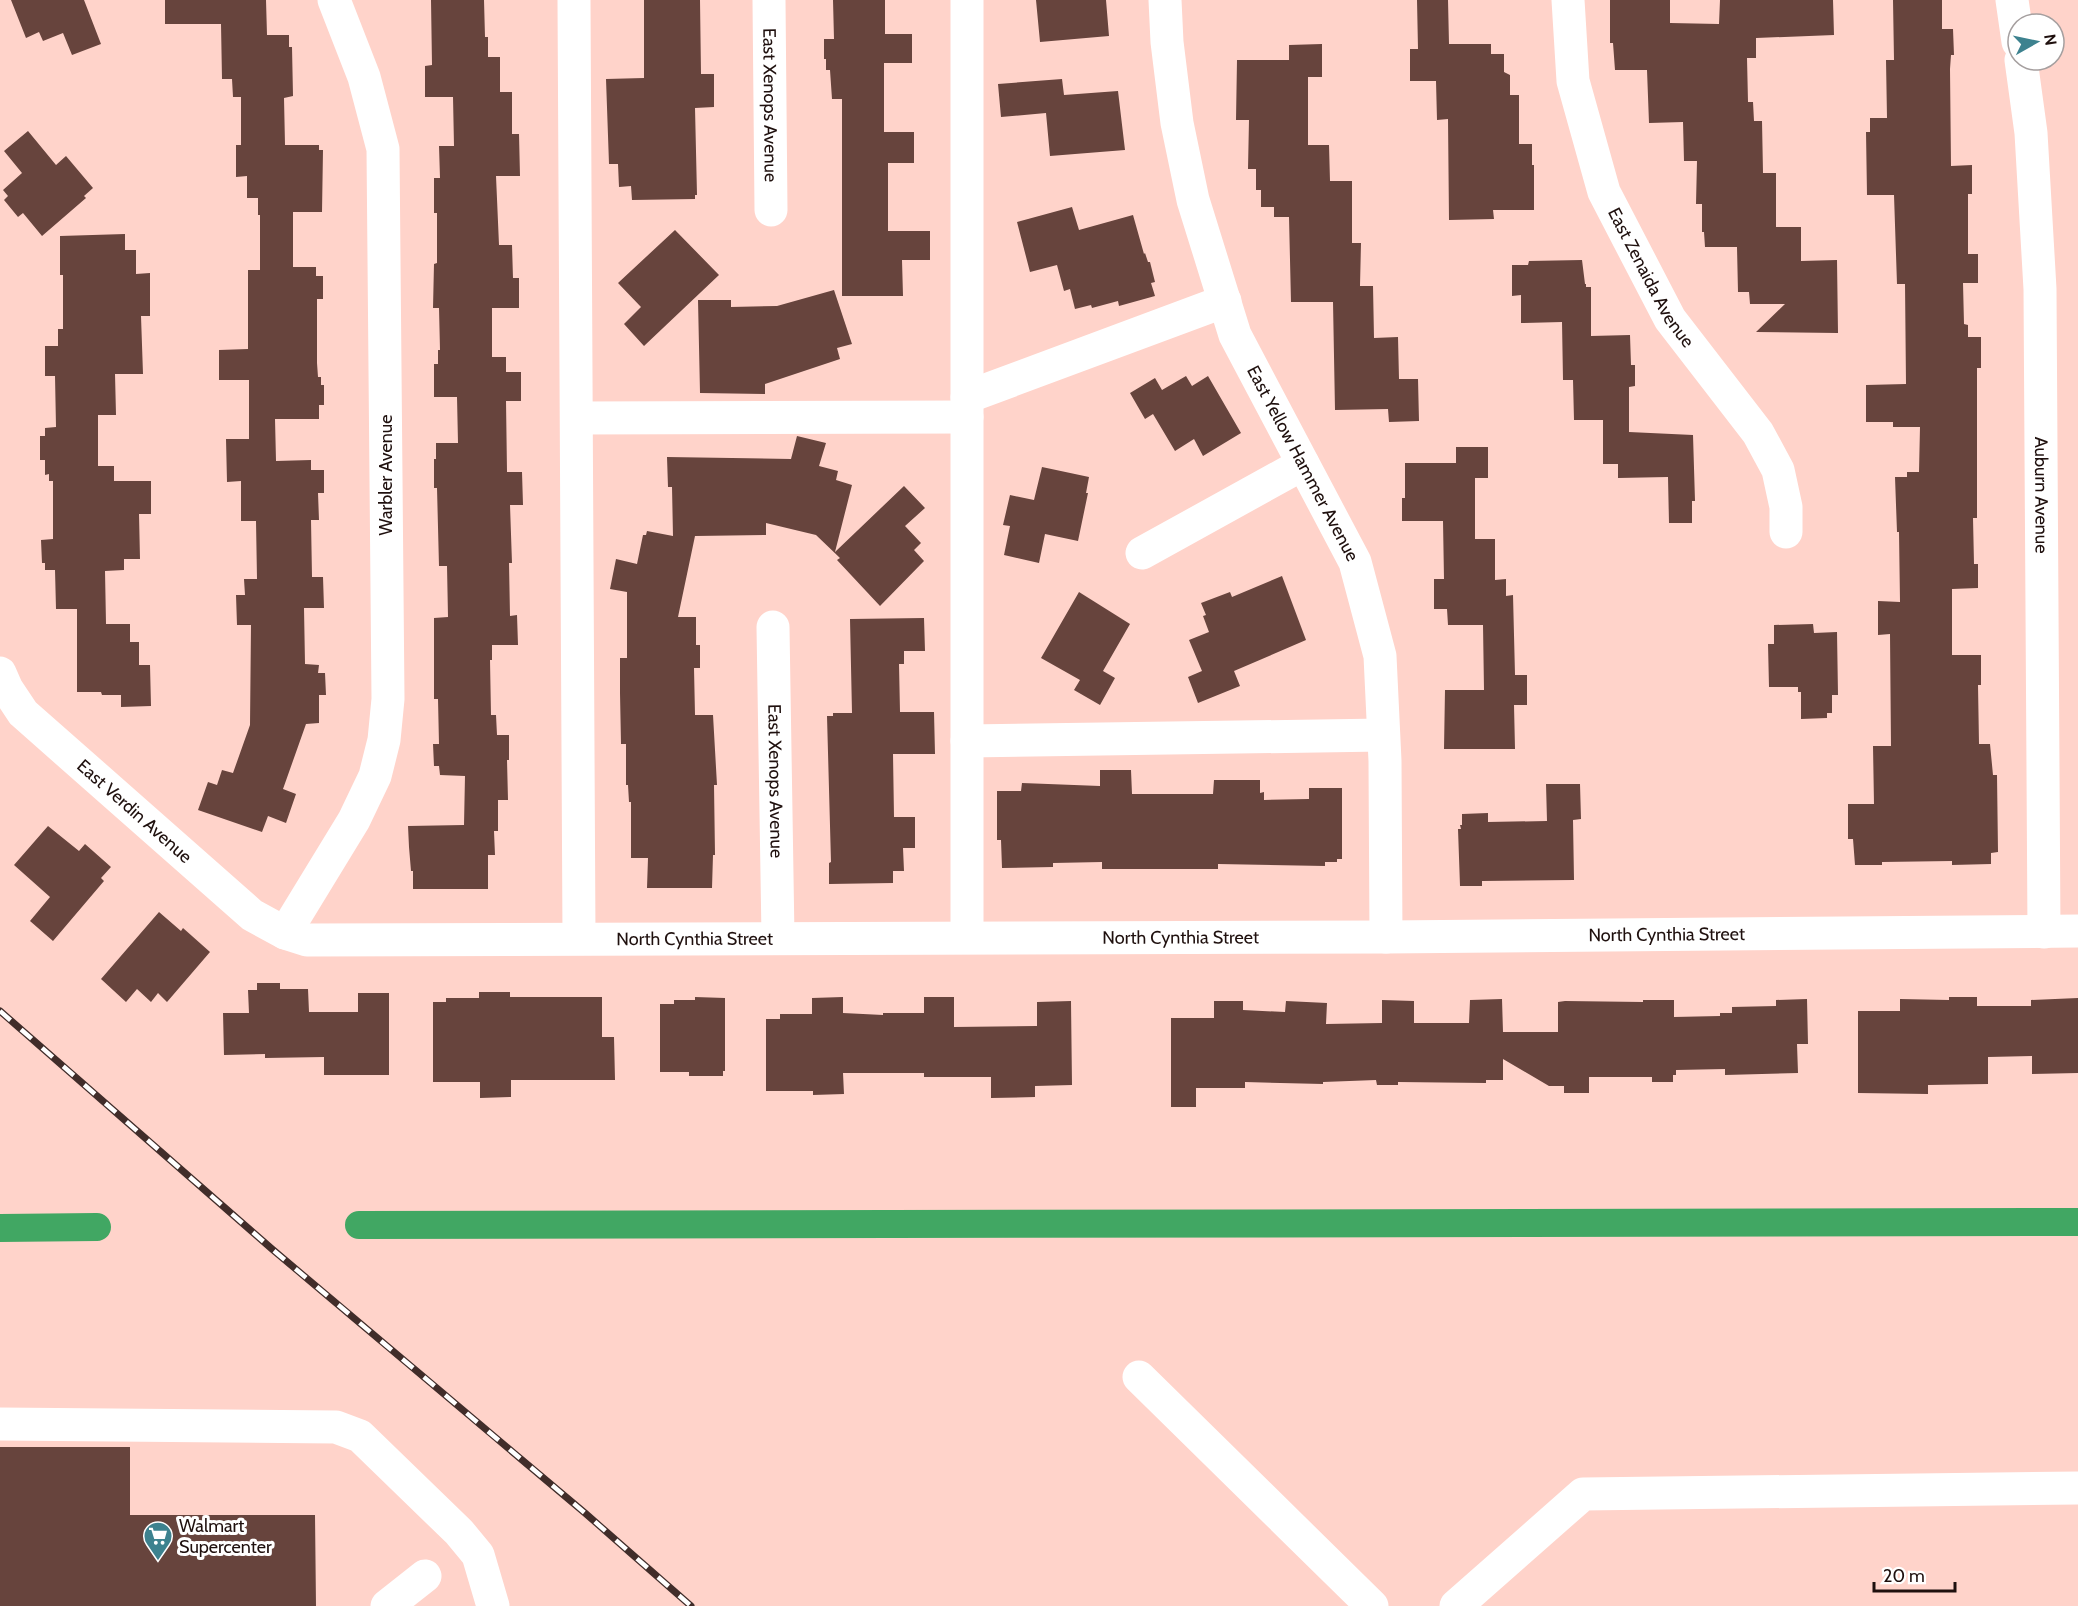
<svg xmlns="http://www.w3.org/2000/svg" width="2078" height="1606" viewBox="0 0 2078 1606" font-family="Cabin,sans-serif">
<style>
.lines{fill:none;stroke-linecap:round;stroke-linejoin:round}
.canal{stroke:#41a763;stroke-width:28}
.building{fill:#67443d}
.minor{stroke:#fff;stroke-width:33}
.rail-casing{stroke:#412d2a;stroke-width:7}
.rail{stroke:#fff;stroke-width:4.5;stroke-dasharray:14;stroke-linecap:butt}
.labels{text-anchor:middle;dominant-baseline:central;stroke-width:6;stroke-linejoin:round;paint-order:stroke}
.street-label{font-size:18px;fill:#1f100e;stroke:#fff}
.poi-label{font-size:18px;fill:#1f100e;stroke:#fff;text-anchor:start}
</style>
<rect width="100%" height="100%" fill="#ffd3ca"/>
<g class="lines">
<path class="canal" d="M 359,1225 L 2078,1222
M 0,1228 L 97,1227"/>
</g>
<path class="building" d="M 11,0 L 84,0 L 101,44 L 72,55 L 63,33 L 43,41 L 39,32 L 26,38 Z
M 165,0 L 266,0 L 267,35 L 289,35 L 289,47 L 292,47 L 293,96 L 284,98 L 285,145 L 319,145 L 319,150 L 323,150 L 322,212 L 293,212 L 293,267 L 316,267 L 316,276 L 323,276 L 323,299 L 317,299 L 317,363 L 318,377 L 321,377 L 321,385 L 324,385 L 324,405 L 319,405 L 319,419 L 275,419 L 276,461 L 311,460 L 311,470 L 324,470 L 324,493 L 318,493 L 319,520 L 311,520 L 312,577 L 323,577 L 324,608 L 304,608 L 305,664 L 319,665 L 318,673 L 325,673 L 326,695 L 319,695 L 319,723 L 306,724 L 283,789 L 296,794 L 286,823 L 268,816 L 262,832 L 198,810 L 208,782 L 217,785 L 222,770 L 233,773 L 250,725 L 251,625 L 237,625 L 236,595 L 245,595 L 244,579 L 257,579 L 256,521 L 241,521 L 241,481 L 227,482 L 226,439 L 249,439 L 249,380 L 219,380 L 219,350 L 248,349 L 248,270 L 260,270 L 260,215 L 258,215 L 258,198 L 247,198 L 247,176 L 236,177 L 236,145 L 241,145 L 241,97 L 233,97 L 232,79 L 222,79 L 221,24 L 165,24 Z
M 431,0 L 484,0 L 485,37 L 488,37 L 488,57 L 500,57 L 500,92 L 512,92 L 512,134 L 519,134 L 520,176 L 496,176 L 499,245 L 512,245 L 513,278 L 519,278 L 519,308 L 492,308 L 492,357 L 506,357 L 506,372 L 521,372 L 521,401 L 506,401 L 507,472 L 522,472 L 523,505 L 510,505 L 512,563 L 509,563 L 510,616 L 517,615 L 518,645 L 492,645 L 492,660 L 490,660 L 491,715 L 496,715 L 497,735 L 509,735 L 509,760 L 507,760 L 508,800 L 498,800 L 498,831 L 494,831 L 495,855 L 488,855 L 488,889 L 413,889 L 413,871 L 411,871 L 409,847 L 408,826 L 464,825 L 465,776 L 440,775 L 439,766 L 434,766 L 433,744 L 439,744 L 438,699 L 434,699 L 434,618 L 448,617 L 447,566 L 439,566 L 437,488 L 434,488 L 434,459 L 436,459 L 436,443 L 458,443 L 457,397 L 434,397 L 434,364 L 438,364 L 438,350 L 440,350 L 439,308 L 433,308 L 434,264 L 437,263 L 437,213 L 434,213 L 434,178 L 440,178 L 439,146 L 454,146 L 453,97 L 425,97 L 425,66 L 432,65 Z
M 644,0 L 700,0 L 701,74 L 714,74 L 714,107 L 695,108 L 697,195 L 695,195 L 695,199 L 632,200 L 631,186 L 619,187 L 618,164 L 609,164 L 606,79 L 644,78 Z
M 833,0 L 885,0 L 885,34 L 912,34 L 912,63 L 884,63 L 884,132 L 914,132 L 914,163 L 888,163 L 888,231 L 930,231 L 930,260 L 902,260 L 903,296 L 842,296 L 842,99 L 832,99 L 830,70 L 826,70 L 826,59 L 824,59 L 824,39 L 834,39 Z
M 1036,0 L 1106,0 L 1109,36 L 1040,42 Z
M 1417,0 L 1448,0 L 1449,44 L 1491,44 L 1491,54 L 1504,54 L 1504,72 L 1510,75 L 1510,95 L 1519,95 L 1519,144 L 1532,144 L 1532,165 L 1534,165 L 1534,210 L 1493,210 L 1494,219 L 1449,220 L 1448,119 L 1437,120 L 1436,81 L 1410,81 L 1410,49 L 1418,49 Z
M 1610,0 L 1670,0 L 1670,23 L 1719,24 L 1720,0 L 1833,0 L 1834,35 L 1756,38 L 1756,58 L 1747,58 L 1748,102 L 1753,102 L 1754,121 L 1762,121 L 1763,173 L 1776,173 L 1776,227 L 1801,227 L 1801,261 L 1837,260 L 1838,333 L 1756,332 L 1785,304 L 1750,304 L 1749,292 L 1738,292 L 1737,247 L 1705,247 L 1704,232 L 1702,232 L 1702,204 L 1696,204 L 1697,161 L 1684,161 L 1683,122 L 1649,123 L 1647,70 L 1615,70 L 1613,43 L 1610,43 Z
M 1893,0 L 1942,0 L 1942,29 L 1953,29 L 1954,55 L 1951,55 L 1950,69 L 1951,166 L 1972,165 L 1972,194 L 1968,194 L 1968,254 L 1978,254 L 1978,283 L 1963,283 L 1964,324 L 1968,325 L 1968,337 L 1981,337 L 1981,368 L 1977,368 L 1977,518 L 1973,518 L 1974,564 L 1978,564 L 1978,588 L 1952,589 L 1952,655 L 1981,655 L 1981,685 L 1978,685 L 1979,744 L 1990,744 L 1993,775 L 1997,775 L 1998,852 L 1991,853 L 1991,864 L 1952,865 L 1952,861 L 1882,862 L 1882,865 L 1855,865 L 1853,839 L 1848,839 L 1848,804 L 1874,804 L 1873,746 L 1891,746 L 1890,634 L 1878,635 L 1878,601 L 1900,602 L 1899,532 L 1897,532 L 1895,477 L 1907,477 L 1907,472 L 1919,472 L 1920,427 L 1893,427 L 1893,422 L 1866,422 L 1866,385 L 1906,384 L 1905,284 L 1897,284 L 1894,195 L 1867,195 L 1866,132 L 1870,132 L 1870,118 L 1887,118 L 1886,60 L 1894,60 Z
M 1322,44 L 1322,77 L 1308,77 L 1308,145 L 1329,145 L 1330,181 L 1352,181 L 1352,243 L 1361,243 L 1360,286 L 1373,286 L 1374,338 L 1398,337 L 1399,379 L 1418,379 L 1419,421 L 1389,422 L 1388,409 L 1335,410 L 1333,302 L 1291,302 L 1289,217 L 1274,217 L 1274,207 L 1261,207 L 1261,190 L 1256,190 L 1256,169 L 1248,169 L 1249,120 L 1236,120 L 1237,60 L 1289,60 L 1289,45 Z
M 1062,79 L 1064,95 L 1118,91 L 1125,150 L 1050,156 L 1046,113 L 1001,117 L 998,84 Z
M 28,131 L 56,165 L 66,156 L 93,188 L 84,196 L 86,198 L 42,236 L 23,213 L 18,217 L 4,200 L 8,196 L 3,190 L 22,173 L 4,151 Z
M 1072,207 L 1079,230 L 1133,215 L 1144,254 L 1145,253 L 1148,262 L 1150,262 L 1155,282 L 1151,283 L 1155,296 L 1119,306 L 1118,301 L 1092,308 L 1091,305 L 1075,309 L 1070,289 L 1064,291 L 1057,265 L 1030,272 L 1017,222 Z
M 675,230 L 719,275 L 644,346 L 624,324 L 641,307 L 618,283 Z
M 125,234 L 125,250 L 136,250 L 136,274 L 150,273 L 150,316 L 141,316 L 143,374 L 115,374 L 116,415 L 98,415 L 98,466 L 114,466 L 114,481 L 151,481 L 151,514 L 139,514 L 140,559 L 124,559 L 124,570 L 105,571 L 106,624 L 130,624 L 130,642 L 139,642 L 139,665 L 150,665 L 151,706 L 121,707 L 121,695 L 102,695 L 101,692 L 77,692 L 77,609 L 56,609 L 55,570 L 45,570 L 45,563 L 42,563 L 41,540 L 53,539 L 53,481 L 49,481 L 49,474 L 45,475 L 45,460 L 40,460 L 40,436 L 45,436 L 45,428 L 56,427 L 55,376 L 45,376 L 45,346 L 58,346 L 58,329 L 63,329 L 63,275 L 60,275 L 60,236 Z
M 1582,260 L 1585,284 L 1586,284 L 1586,287 L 1591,287 L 1591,336 L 1630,335 L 1631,365 L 1635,365 L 1635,386 L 1629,387 L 1629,432 L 1693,435 L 1695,501 L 1692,501 L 1692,523 L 1669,523 L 1668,477 L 1618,478 L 1618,464 L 1603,464 L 1603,420 L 1574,420 L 1573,380 L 1563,380 L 1562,322 L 1521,323 L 1521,295 L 1512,296 L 1512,265 L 1528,265 L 1529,261 Z
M 834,290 L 852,344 L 837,348 L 840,359 L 765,384 L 765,394 L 700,393 L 698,300 L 731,300 L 731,307 L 777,306 Z
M 1186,376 L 1192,386 L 1208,376 L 1241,433 L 1203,456 L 1194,439 L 1175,451 L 1153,414 L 1145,419 L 1130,393 L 1155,378 L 1162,390 Z
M 797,436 L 826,443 L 819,466 L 838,471 L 836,480 L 852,485 L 835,552 L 904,486 L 925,508 L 905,526 L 921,543 L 914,550 L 924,561 L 880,606 L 837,560 L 840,558 L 816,535 L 766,523 L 766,535 L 695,536 L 678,617 L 696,617 L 696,645 L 700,645 L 700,668 L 694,668 L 695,715 L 713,715 L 717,785 L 714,785 L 715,855 L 713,855 L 712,888 L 647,888 L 648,858 L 631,858 L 631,802 L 629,802 L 628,785 L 626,785 L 626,744 L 621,744 L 620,693 L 620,658 L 627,658 L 627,592 L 610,589 L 616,559 L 637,564 L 643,535 L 646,535 L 647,531 L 673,536 L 672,487 L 668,487 L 667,457 L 791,459 Z
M 1456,447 L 1488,447 L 1488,478 L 1475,478 L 1475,539 L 1495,539 L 1495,580 L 1506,579 L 1506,596 L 1513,595 L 1515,675 L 1527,675 L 1527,705 L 1514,705 L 1515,749 L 1444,749 L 1445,690 L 1484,690 L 1483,625 L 1448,625 L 1447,609 L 1434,609 L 1434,579 L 1444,579 L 1443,521 L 1402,521 L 1402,498 L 1405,498 L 1405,463 L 1456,463 Z
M 1042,467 L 1089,477 L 1086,493 L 1088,493 L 1078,541 L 1045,534 L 1039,563 L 1004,555 L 1010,526 L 1003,525 L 1010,495 L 1034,500 Z
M 1282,576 L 1306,640 L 1234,671 L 1240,686 L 1198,703 L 1188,677 L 1202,671 L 1189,640 L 1209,632 L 1203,616 L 1206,615 L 1201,603 L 1230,592 L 1232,597 Z
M 1079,592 L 1130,624 L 1103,671 L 1115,678 L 1100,705 L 1074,690 L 1080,680 L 1041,658 Z
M 924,618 L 925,651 L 904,651 L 904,664 L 899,664 L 900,712 L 934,712 L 935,754 L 893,754 L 894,817 L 915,817 L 915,848 L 903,848 L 904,871 L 893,871 L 893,883 L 829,884 L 829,863 L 831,862 L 827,716 L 833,716 L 833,713 L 852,713 L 850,619 Z
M 1813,624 L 1814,633 L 1837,632 L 1838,695 L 1832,695 L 1832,713 L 1827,713 L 1827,718 L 1801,719 L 1801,692 L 1798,692 L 1798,687 L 1769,687 L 1768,644 L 1774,644 L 1774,625 Z
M 1100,770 L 1131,770 L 1132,794 L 1213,794 L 1214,780 L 1260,780 L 1260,793 L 1264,792 L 1264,800 L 1309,799 L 1309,788 L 1342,788 L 1342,859 L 1337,859 L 1337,862 L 1325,862 L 1325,866 L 1218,864 L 1218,869 L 1102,869 L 1102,862 L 1053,863 L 1053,867 L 1002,868 L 1001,840 L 997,840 L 997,791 L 1021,791 L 1022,783 L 1100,786 Z
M 1546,784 L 1580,784 L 1581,819 L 1573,820 L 1574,880 L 1482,881 L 1482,886 L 1460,886 L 1458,829 L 1461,829 L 1460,825 L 1462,825 L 1462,814 L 1488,813 L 1488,822 L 1547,821 Z
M 48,826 L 79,851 L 85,844 L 111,867 L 101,878 L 104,881 L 53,941 L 30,921 L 50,897 L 14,865 Z
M 159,912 L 181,931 L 183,928 L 210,952 L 167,1002 L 158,993 L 151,1002 L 137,989 L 126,1002 L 101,979 Z
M 257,983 L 280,983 L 280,989 L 308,989 L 309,1012 L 358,1012 L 358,993 L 389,993 L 389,1075 L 324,1075 L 324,1057 L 265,1058 L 265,1054 L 224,1055 L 223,1013 L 249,1013 L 248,990 L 257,990 Z
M 479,992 L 510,992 L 510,997 L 602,997 L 602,1037 L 614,1037 L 615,1080 L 511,1080 L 511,1097 L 480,1098 L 480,1082 L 433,1082 L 433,1002 L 446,1002 L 446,998 L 479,998 Z
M 695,997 L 725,998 L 725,1071 L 723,1071 L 723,1076 L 689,1076 L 689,1072 L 660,1072 L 660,1004 L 674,1004 L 674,1000 L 695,1000 Z
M 843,997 L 843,1013 L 883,1015 L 883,1013 L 924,1013 L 924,997 L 954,997 L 954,1027 L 1037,1026 L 1037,1002 L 1071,1001 L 1072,1085 L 1035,1086 L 1035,1097 L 991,1098 L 991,1077 L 924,1077 L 924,1073 L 843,1073 L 844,1094 L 813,1095 L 813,1091 L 766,1091 L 766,1019 L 780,1019 L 780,1014 L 812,1014 L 812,998 Z
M 1949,997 L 1977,997 L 1977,1006 L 2031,1006 L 2031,1000 L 2078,998 L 2078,1073 L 2032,1074 L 2032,1056 L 1988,1057 L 1988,1084 L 1928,1085 L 1928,1094 L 1858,1093 L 1858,1011 L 1900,1011 L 1900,999 L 1949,1000 Z
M 1502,999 L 1503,1032 L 1558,1032 L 1558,1002 L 1565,1001 L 1643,1002 L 1643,1000 L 1674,1000 L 1674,1017 L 1720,1016 L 1720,1013 L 1732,1013 L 1732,1007 L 1776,1006 L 1776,1000 L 1807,999 L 1808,1044 L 1797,1044 L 1798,1073 L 1725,1075 L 1725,1069 L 1676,1070 L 1676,1075 L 1673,1075 L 1673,1082 L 1652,1082 L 1652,1077 L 1589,1077 L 1589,1093 L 1564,1093 L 1564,1086 L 1549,1086 L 1503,1059 L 1503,1080 L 1486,1080 L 1486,1083 L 1398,1082 L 1398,1085 L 1377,1085 L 1376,1080 L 1323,1082 L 1323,1084 L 1245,1082 L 1245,1088 L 1196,1088 L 1196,1107 L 1171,1107 L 1171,1018 L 1214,1018 L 1214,1001 L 1243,1001 L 1243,1010 L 1285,1012 L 1286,1001 L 1327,1003 L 1326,1024 L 1382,1023 L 1382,1000 L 1414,1001 L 1414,1023 L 1469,1023 L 1470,1000 Z
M 0,1447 L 130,1447 L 130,1515 L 315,1515 L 316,1606 L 0,1606 Z"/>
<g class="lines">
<g class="minor">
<path d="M 574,0 L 579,938"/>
<path id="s1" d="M 769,0 L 771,210"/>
<path d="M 967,0 L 967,937"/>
<path id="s2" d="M 1165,0 L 1167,42 L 1177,123 L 1193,200 L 1235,335 L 1355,562 L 1380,656 L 1385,761 L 1386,937"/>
<path id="s3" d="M 1568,0 L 1573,81 L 1604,192 L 1670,319 L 1758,433 L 1778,470 L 1786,507 L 1786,532"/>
<path d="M 2012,0 L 2018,42"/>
<path id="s4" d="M 2021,60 L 2031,133 L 2040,289 L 2044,932"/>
<path d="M 967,397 L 1225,301"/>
<path d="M 577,418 L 967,417"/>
<path d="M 1142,553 L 1303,464"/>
<path id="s5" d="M 773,627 L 778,937"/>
<path id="s6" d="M 0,673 L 7,689 L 23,713 L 252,915 L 285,933 L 307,940 L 1386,937 L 2078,931"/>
<path d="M 967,741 L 1383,735"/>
<path d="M 285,933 L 354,820 L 375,776 L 384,740 L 388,699 L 383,149 L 364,77 L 334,0"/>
<path d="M 1139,1377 L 1372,1606"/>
<path d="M 0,1424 L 336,1427 L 360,1436 L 459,1532 L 478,1555 L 493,1606"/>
<path d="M 387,1606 L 425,1576"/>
<path d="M 1456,1606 L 1583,1494 L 2078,1488"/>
</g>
<g class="rail-casing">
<path id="rail" d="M 0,1011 L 272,1249 L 585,1513 L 691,1606"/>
</g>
<use href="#rail" class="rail"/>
</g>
<defs>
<g id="supermarket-pin" transform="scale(1.5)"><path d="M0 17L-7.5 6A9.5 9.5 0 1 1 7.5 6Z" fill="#3d828f" stroke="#fff"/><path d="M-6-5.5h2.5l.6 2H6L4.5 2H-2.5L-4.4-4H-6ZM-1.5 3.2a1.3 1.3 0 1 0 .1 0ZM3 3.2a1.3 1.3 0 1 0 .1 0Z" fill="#fff"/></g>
</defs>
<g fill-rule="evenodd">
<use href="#supermarket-pin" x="158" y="1536"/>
</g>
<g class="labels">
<g class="street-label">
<text stroke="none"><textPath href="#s1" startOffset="105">East Xenops Avenue</textPath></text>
<text stroke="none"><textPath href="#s3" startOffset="294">East Zenaida Avenue</textPath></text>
<text stroke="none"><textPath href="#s2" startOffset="489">East Yellow Hammer Avenue</textPath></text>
<text transform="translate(386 475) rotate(-90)">Warbler Avenue</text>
<text stroke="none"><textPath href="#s4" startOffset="436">Auburn Avenue</textPath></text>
<text stroke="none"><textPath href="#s5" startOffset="154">East Xenops Avenue</textPath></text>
<text stroke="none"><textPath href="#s6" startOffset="195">East Verdin Avenue</textPath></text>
<text stroke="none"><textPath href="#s6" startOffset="1772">North Cynthia Street</textPath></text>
<text stroke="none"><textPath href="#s6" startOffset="1286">North Cynthia Street</textPath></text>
<text stroke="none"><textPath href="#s6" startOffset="800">North Cynthia Street</textPath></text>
</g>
<g class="poi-label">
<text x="179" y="1526">Walmart<tspan x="179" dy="21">Supercenter</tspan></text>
</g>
</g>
<g transform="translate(2036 42) rotate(81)"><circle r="28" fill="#ffffff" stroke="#a59f9f" stroke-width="1.5"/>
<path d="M0-4.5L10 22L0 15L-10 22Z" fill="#3d828f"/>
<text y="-9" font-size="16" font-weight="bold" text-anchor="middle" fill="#1f100e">N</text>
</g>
<path d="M1874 1582v9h81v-9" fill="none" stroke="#1f100e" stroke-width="3"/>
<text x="1883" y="1582" font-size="18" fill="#1f100e" stroke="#ffffff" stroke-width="4.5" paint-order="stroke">20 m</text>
</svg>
